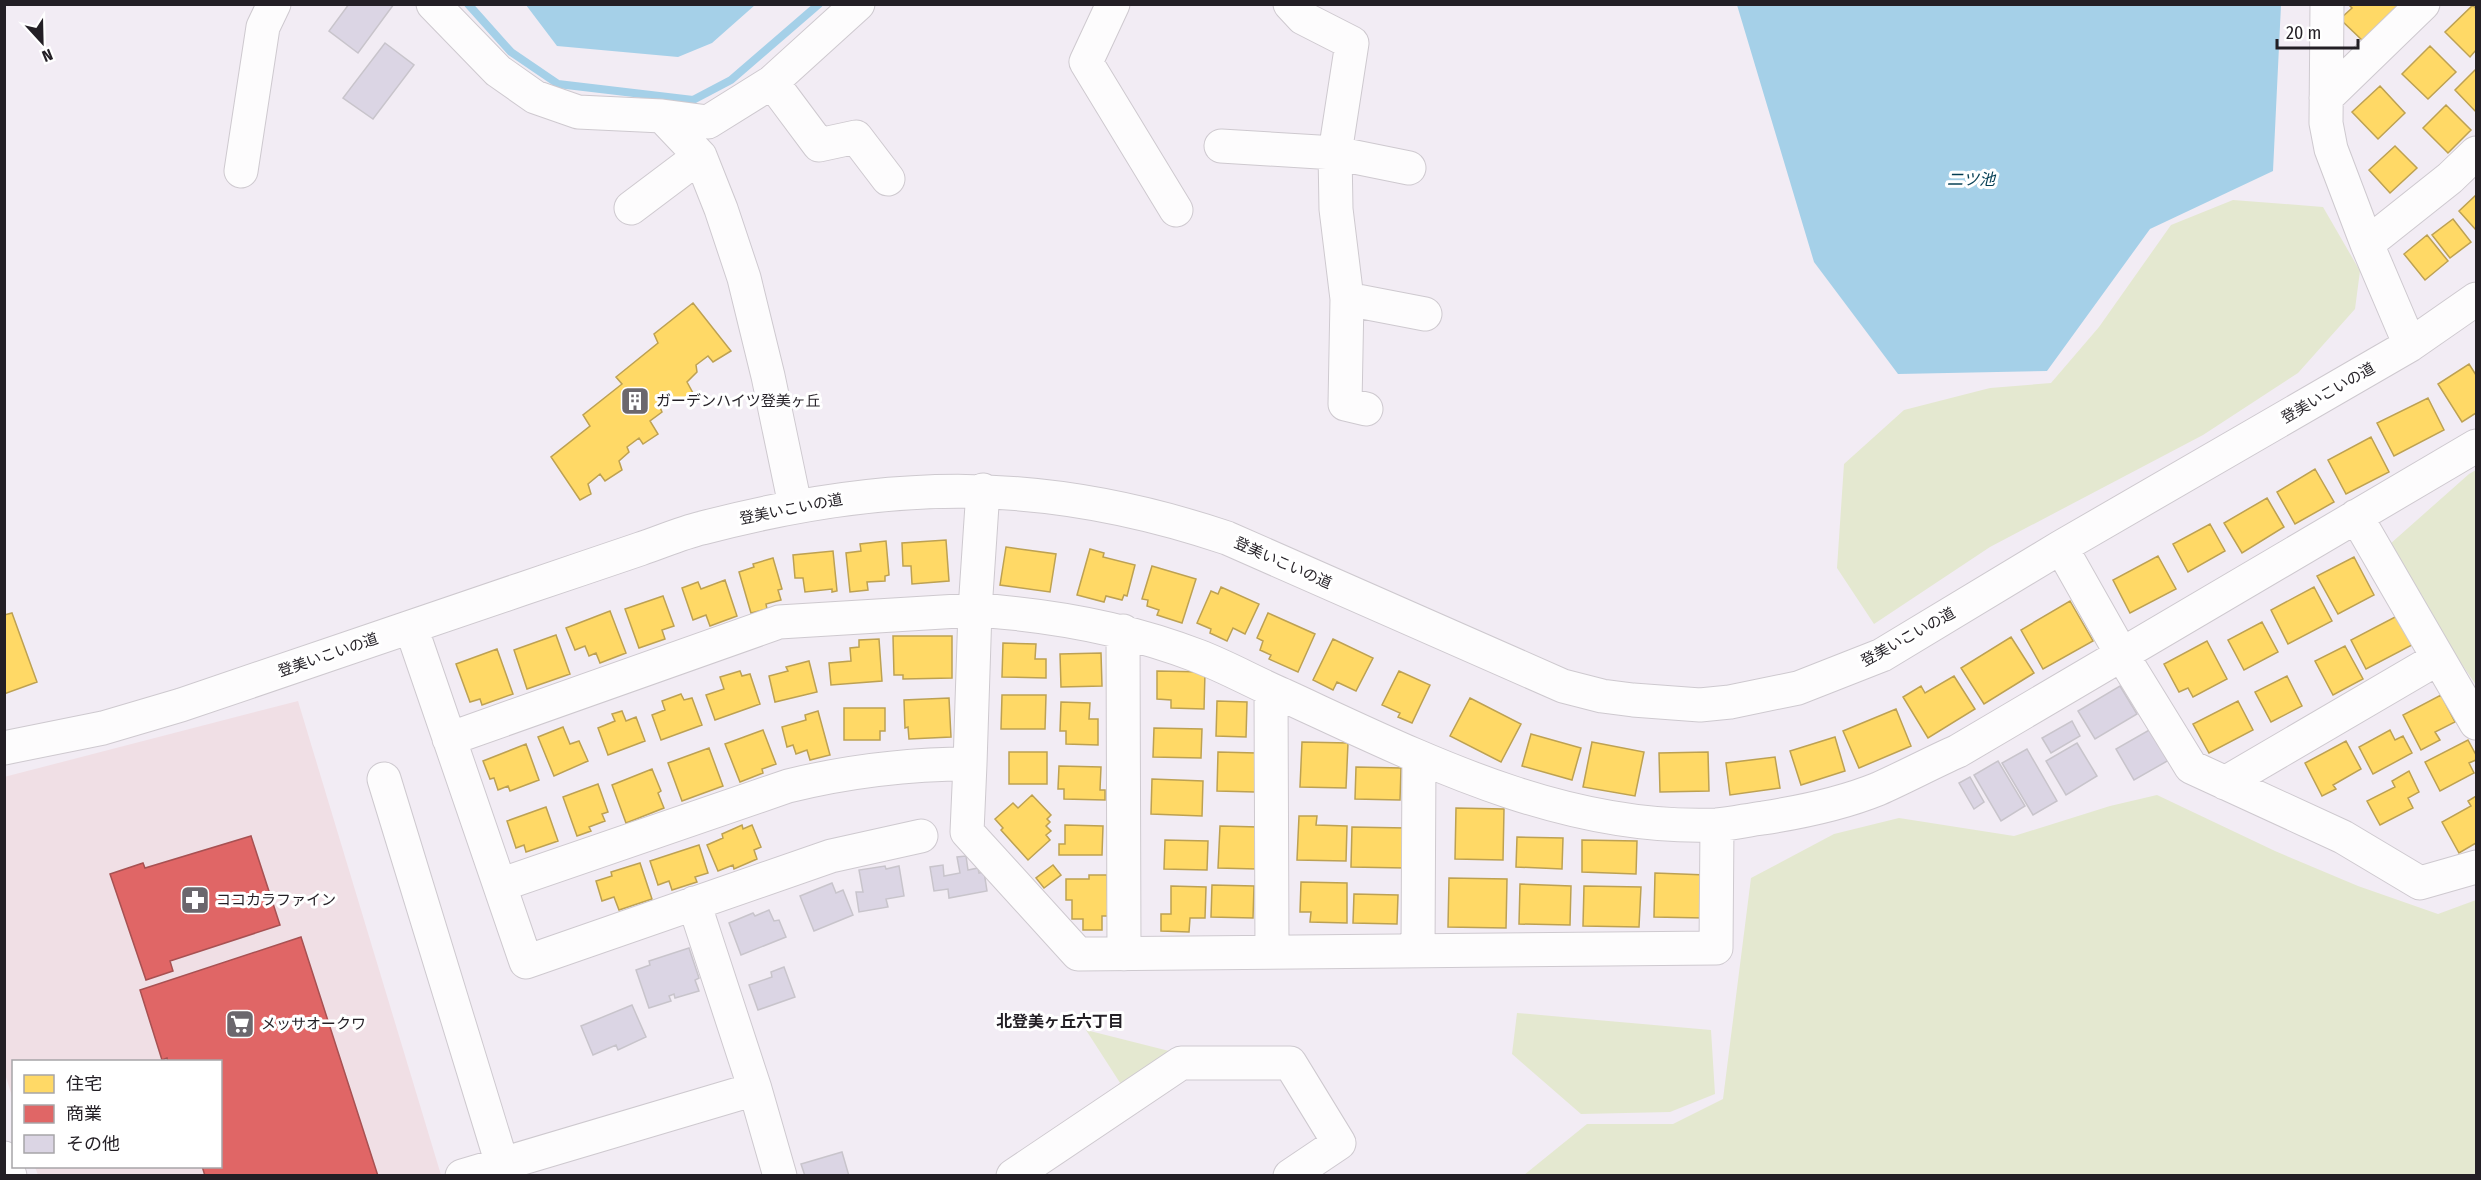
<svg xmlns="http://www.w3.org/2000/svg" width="2481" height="1180" viewBox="0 0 2481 1180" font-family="'Fira Sans Condensed','Noto Sans JP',sans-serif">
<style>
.commercial{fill:#f0dfe5}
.green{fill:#e4e8d0}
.water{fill:#a5d0e8}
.homes{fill:#ffd966;stroke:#bda152;stroke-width:1.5}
.shops{fill:#e06666;stroke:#a75152;stroke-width:1.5}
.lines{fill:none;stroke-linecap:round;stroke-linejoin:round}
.stream{stroke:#a5d0e8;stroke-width:8}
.building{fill:#dbd5e4;stroke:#c8c4cb;stroke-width:1.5}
.minor-casing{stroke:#cec9cf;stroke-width:35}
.minor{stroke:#fdfcfd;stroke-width:33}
.labels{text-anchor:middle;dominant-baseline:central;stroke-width:6;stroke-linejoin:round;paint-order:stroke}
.street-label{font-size:15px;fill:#231f25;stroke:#fff}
.poi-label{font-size:15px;fill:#231f25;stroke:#fff;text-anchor:start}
.water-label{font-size:16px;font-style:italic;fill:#043e53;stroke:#fff}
.neighbourhood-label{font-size:16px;font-weight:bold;fill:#231f25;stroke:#fff}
</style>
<rect width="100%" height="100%" fill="#f2ecf4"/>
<path class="commercial" d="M 298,701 L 441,1175 L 38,1175 L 35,1167 L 220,1166 L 220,1062 L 14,1062 L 13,1099 L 4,1071 L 4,777 Z"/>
<path class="green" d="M 2233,200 L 2323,207 L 2360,271 L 2355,309 L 2298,373 L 2203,435 L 1990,547 L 1874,624 L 1837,568 L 1844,464 L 1904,410 L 1990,388 L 2051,383 L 2099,327 L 2171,225 Z
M 2476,470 L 2476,685 L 2435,625 L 2390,544 L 2469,474 Z
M 2157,795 L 2275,851 L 2358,886 L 2438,914 L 2476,900 L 2476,1175 L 1524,1175 L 1587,1124 L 1673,1124 L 1723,1099 L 1751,878 L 1834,834 L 1899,818 L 2014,836 L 2110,806 Z
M 1517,1013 L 1711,1030 L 1715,1094 L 1670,1112 L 1581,1114 L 1512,1054 Z
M 1086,1030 L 1181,1054 L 1124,1089 Z"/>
<path class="water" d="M 526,5 L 755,5 L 712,43 L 678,57 L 557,46 Z
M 1737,5 L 2281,5 L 2273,171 L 2150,229 L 2047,371 L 1898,374 L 1814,262 Z"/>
<path class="homes" d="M 2348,4 L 2401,4 L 2364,42 L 2340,19 L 2352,8 Z
M 2473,5 L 2476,9 L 2476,50 L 2470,57 L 2445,32 Z
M 2430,46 L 2456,72 L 2428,99 L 2402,74 Z
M 2476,69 L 2476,112 L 2455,90 Z
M 2380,86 L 2405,113 L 2378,139 L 2352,112 Z
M 2446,105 L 2471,130 L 2448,153 L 2423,128 Z
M 2395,146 L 2417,168 L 2390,193 L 2369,170 Z
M 2476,195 L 2476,230 L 2459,211 Z
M 2453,219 L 2471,242 L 2450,258 L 2432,235 Z
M 2427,235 L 2448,261 L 2425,280 L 2404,254 Z
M 693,303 L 731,351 L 713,362 L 708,356 L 696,365 L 697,372 L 687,382 L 694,395 L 677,403 L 674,398 L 660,407 L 662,412 L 650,421 L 658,434 L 643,444 L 639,438 L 627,447 L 629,452 L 619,461 L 622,470 L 605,481 L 600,474 L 588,484 L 591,494 L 580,500 L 551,457 L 590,426 L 583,415 L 622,384 L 616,377 L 658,343 L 654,334 Z
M 2469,364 L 2476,375 L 2476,413 L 2462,422 L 2438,384 Z
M 2428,398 L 2444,430 L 2394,456 L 2377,423 Z
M 2371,437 L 2389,472 L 2346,494 L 2328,460 Z
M 2315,469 L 2334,502 L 2295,524 L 2277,492 Z
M 2267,498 L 2284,527 L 2242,553 L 2224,523 Z
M 2210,524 L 2225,551 L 2188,572 L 2173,544 Z
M 946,540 L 949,581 L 912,584 L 911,566 L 903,566 L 902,543 Z
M 886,541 L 889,575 L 885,576 L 885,581 L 867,582 L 868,590 L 850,592 L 846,553 L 861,551 L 860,544 Z
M 1006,547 L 1056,554 L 1050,592 L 1000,585 Z
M 1090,549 L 1104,553 L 1103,557 L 1135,565 L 1127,596 L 1124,595 L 1122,600 L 1106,596 L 1104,602 L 1077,595 Z
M 833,551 L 837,591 L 832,592 L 832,589 L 805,592 L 803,578 L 795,578 L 793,555 Z
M 2158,556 L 2176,589 L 2130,613 L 2113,580 Z
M 2354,557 L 2374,595 L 2338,614 L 2317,576 Z
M 773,558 L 782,589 L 778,590 L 781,600 L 766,604 L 767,609 L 751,613 L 739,572 L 754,567 L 753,564 Z
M 1152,566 L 1196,579 L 1182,623 L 1157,615 L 1159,610 L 1147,606 L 1148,600 L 1142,599 Z
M 725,580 L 737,616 L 710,626 L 706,615 L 693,620 L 682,588 L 698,582 L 701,589 Z
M 1221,587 L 1259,604 L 1245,634 L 1233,628 L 1227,641 L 1210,633 L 1211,629 L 1197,623 L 1211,591 L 1218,594 Z
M 2314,587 L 2332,621 L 2288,644 L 2271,610 Z
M 663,596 L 674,626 L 662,630 L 665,639 L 639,648 L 625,609 Z
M 2070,601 L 2093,641 L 2043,669 L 2021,630 Z
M 610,611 L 626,653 L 600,663 L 596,653 L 589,656 L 585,646 L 575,650 L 566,628 Z
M 12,613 L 37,682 L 4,694 L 4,615 Z
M 1268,613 L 1315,634 L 1298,672 L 1269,659 L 1271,655 L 1260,650 L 1263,641 L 1257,638 Z
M 2397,616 L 2412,645 L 2366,669 L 2351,640 Z
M 2262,622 L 2278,652 L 2244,670 L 2228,640 Z
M 556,635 L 570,674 L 527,689 L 514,650 Z
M 893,636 L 952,636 L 952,678 L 903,679 L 903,675 L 894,675 Z
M 2011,637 L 2034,673 L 1984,704 L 1961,668 Z
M 879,639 L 882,681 L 831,685 L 829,663 L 851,661 L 850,648 L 859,647 L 859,640 Z
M 1333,639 L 1373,658 L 1356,691 L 1337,682 L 1333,690 L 1313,680 Z
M 2207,641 L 2227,679 L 2193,697 L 2188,688 L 2179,692 L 2164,664 Z
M 1003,643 L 1036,644 L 1035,659 L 1046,659 L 1046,678 L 1002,677 Z
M 2345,646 L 2363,679 L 2333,695 L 2315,661 Z
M 497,649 L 513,694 L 482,705 L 480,699 L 470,702 L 456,664 Z
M 1101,653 L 1102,686 L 1061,687 L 1060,654 Z
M 809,661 L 817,692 L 775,702 L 769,676 L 788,671 L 786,667 Z
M 740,671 L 742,676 L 750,674 L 760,704 L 715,720 L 706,695 L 724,689 L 720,677 Z
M 1157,671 L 1205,672 L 1204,709 L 1171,708 L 1171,700 L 1157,699 Z
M 1399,671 L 1430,685 L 1412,723 L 1398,717 L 1400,713 L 1382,705 Z
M 1954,676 L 1975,709 L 1928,738 L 1903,697 L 1921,686 L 1925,693 Z
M 2287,676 L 2302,706 L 2271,722 L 2255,692 Z
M 681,694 L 684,700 L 692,698 L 702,725 L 661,740 L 652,715 L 665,710 L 662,701 Z
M 1002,695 L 1046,695 L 1045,729 L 1001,729 Z
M 2441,695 L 2455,722 L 2435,732 L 2440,740 L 2421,750 L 2403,715 Z
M 949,698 L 951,737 L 909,739 L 908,727 L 905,728 L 904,700 Z
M 1470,698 L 1521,724 L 1501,762 L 1450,736 Z
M 1217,701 L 1247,702 L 1246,737 L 1216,736 Z
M 2238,701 L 2253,730 L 2209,753 L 2193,724 Z
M 1061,702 L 1090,703 L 1089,719 L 1098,719 L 1098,745 L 1066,744 L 1066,731 L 1060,731 Z
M 844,708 L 885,708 L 885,731 L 880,731 L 880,740 L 844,740 Z
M 1896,709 L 1911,746 L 1859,768 L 1843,731 Z
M 622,711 L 626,721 L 636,717 L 645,741 L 608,755 L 598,728 L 615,721 L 612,714 Z
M 818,711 L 830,755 L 810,760 L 807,750 L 796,754 L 793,745 L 787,747 L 782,727 L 806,720 L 805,715 Z
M 563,727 L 570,744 L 579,741 L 588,761 L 554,776 L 538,737 Z
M 1154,728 L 1202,729 L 1201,758 L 1153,757 Z
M 763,730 L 776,764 L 762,769 L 763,773 L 740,782 L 725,744 Z
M 2390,730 L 2395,740 L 2403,736 L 2412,753 L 2373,774 L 2359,747 Z
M 1531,734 L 1581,748 L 1572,780 L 1522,766 Z
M 1835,737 L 1845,771 L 1801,785 L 1790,751 Z
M 2468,740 L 2476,755 L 2476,760 L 2469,763 L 2474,773 L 2440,791 L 2425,762 Z
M 2346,741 L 2361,769 L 2333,785 L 2336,789 L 2322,796 L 2305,763 Z
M 1302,742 L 1348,743 L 1346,788 L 1300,787 Z
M 1592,742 L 1644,752 L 1635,796 L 1583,787 Z
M 526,744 L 539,780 L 510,791 L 508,786 L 498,790 L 494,778 L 490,779 L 483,761 Z
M 709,748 L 723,786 L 682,801 L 668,763 Z
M 1009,752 L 1047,752 L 1047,784 L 1009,784 Z
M 1218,752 L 1256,753 L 1255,792 L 1217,791 Z
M 1708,752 L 1709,791 L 1660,792 L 1659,753 Z
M 1775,757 L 1780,788 L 1730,795 L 1726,763 Z
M 1059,766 L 1101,767 L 1100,790 L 1105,790 L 1105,800 L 1064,799 L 1064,789 L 1058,789 Z
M 1356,767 L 1401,768 L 1400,800 L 1355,799 Z
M 652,769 L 661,791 L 658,793 L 664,808 L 626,823 L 612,785 Z
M 2409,771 L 2419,792 L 2408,798 L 2413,808 L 2380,825 L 2367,801 L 2395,787 L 2392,781 Z
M 1152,779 L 1203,781 L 1202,816 L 1151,814 Z
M 598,784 L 608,812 L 602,814 L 605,821 L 589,827 L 591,831 L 577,836 L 563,797 Z
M 1032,795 L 1051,815 L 1047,819 L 1050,822 L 1046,826 L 1051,831 L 1046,835 L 1050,840 L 1028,860 L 1001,830 L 1003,828 L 995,819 L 1013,803 L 1018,808 Z
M 2476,796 L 2476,843 L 2459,853 L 2442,822 L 2471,806 L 2468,801 Z
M 546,807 L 558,841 L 526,852 L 524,845 L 516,848 L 507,821 Z
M 1456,808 L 1504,809 L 1503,860 L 1455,859 Z
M 1299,816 L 1317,816 L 1316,825 L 1347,826 L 1346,861 L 1297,860 Z
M 742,825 L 743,829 L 752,825 L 761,847 L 754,850 L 757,859 L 734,869 L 733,865 L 718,871 L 707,845 L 723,838 L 722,834 Z
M 1065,825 L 1103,826 L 1102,855 L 1059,855 L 1059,844 L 1065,844 Z
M 1220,826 L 1258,827 L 1257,869 L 1218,868 Z
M 1352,827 L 1406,828 L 1405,868 L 1351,867 Z
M 1517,837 L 1563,838 L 1562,869 L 1516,867 Z
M 1165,840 L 1208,841 L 1207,870 L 1164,869 Z
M 1582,840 L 1637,841 L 1636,874 L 1582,872 Z
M 699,845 L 708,873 L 695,877 L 697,882 L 672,890 L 669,881 L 658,885 L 650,861 Z
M 640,863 L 652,899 L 619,910 L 614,897 L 602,901 L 596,881 L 612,876 L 611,872 Z
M 1053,865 L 1061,875 L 1044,888 L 1036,878 Z
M 1655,873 L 1706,875 L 1704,918 L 1654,917 Z
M 1089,875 L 1107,875 L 1108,916 L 1102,916 L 1102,930 L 1083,930 L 1083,919 L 1072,919 L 1072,900 L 1066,900 L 1066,879 L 1089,879 Z
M 1449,878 L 1507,879 L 1506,928 L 1448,927 Z
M 1301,882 L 1347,883 L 1347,923 L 1310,922 L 1311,912 L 1300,912 Z
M 1520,884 L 1571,886 L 1570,925 L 1519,924 Z
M 1212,885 L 1254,886 L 1253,918 L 1211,917 Z
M 1171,886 L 1206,887 L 1205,918 L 1190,918 L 1189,932 L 1161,931 L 1161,914 L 1171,914 Z
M 1584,886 L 1641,887 L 1639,927 L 1583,926 Z
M 1354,894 L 1398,895 L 1397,924 L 1353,923 Z"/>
<path class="shops" d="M 251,836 L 280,925 L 170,961 L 173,971 L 146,980 L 110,874 L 143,863 L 145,868 Z
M 301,937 L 378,1176 L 205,1176 L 202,1166 L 220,1166 L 220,1062 L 168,1062 L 167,1058 L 162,1060 L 140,990 Z"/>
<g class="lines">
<path class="stream" d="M 468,4 L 511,52 L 558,84 L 693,100 L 731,80 L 819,4"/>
</g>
<path class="building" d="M 349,4 L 394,4 L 358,53 L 329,31 Z
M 385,43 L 414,65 L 373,119 L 343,98 Z
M 2120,686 L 2137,714 L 2095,739 L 2078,711 Z
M 2072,721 L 2080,736 L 2051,753 L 2042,738 Z
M 2151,729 L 2169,760 L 2134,780 L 2116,749 Z
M 2077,743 L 2097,776 L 2066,795 L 2046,761 Z
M 2027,749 L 2057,801 L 2033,815 L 2002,763 Z
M 1998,761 L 2025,806 L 2001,821 L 1974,775 Z
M 1970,777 L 1984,802 L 1974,809 L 1959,783 Z
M 966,856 L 968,870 L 978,868 L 979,873 L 984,872 L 987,891 L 949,898 L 948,889 L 934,891 L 930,867 L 943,865 L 944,876 L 960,873 L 957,857 Z
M 885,866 L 886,869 L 899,866 L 904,896 L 886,899 L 888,907 L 859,912 L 856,892 L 863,892 L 859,870 Z
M 832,883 L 836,893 L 843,890 L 853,915 L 814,931 L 800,896 Z
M 769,910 L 774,921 L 779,920 L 786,937 L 741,955 L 729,923 L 753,913 L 755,916 Z
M 689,948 L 699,978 L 695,980 L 699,991 L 675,998 L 674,994 L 669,996 L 671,1001 L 649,1008 L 636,970 L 650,965 L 649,961 Z
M 784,967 L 795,997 L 758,1010 L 749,985 L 772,977 L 771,972 Z
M 632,1005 L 646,1037 L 618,1050 L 616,1045 L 593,1055 L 581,1026 Z
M 842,1152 L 849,1176 L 805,1176 L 801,1164 Z"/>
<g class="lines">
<g class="minor-casing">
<path id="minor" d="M 433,4 L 498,71 L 535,97 L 578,112 L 662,116 L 708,122 L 772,82 L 858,4
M 1113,4 L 1086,62 L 1176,210
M 1290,4 L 1303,18 L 1352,43 L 1335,153 L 1336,209 L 1347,299 L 1425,314
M 2327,4 L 2326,123 L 2331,149 L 2367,244 L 2410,345
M 772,82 L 819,145 L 856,137 L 888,179
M 2326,98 L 2423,4
M 662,116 L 700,156 L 721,209 L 744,278 L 768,376 L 795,505
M 1221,146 L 1335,153 L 1409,168
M 241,171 L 263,27 L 274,4
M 631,208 L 700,156
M 2367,244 L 2450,178 L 2476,153
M 1347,299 L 1345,404 L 1366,409
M 2356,516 L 2476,723
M 2061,547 L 2122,655 L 2191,767 L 2343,837 L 2420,883 L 2476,867
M 411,627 L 526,962 L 831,856 L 921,836
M 1123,631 L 1124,954
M 1271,690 L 1272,952
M 449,739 L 779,622 L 975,610 C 1052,615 1126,628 1198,656 C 1227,667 1255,683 1283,695 C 1420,758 1561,831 1716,825 C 1732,824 1747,820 1763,818 C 1802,812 1841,804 1878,789 C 1905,777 1931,763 1958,751 L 2476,446
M 4,748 L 103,728 L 181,705 C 295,666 408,628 522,589 C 561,576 601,562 640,549 C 661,542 681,533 702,528 C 889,479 1043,476 1227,538 L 1563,686 L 1602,696 L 1633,700 L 1700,705 L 1730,702 L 1798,688 L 1882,655 L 2061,547 L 2410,345 L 2476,299
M 970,764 L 967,832 L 1078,954 L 1716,948 L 1717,825
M 384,779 L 502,1164
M 2225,783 L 2437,659
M 500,885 L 788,786 C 849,771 907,764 970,764 L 975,610 L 983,490
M 694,903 L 755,1089 L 780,1176
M 1418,951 L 1419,758
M 4,1158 L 10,1176
M 462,1176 L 755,1089
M 1013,1176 L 1181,1063 L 1290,1063 L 1339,1143 L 1290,1176"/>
</g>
<use href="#minor" class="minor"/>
</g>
<defs>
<g id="building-square" transform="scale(1.5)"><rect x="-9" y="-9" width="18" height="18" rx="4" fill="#6b676d" stroke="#fff"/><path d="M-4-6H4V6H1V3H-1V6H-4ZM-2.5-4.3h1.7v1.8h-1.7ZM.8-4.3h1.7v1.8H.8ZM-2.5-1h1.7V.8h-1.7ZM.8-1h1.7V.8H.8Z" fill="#fff"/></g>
<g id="pharmacy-square" transform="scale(1.5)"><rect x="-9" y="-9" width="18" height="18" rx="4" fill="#6b676d" stroke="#fff"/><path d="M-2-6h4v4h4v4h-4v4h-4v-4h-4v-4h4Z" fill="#fff"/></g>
<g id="supermarket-square" transform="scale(1.5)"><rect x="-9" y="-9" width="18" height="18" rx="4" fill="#6b676d" stroke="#fff"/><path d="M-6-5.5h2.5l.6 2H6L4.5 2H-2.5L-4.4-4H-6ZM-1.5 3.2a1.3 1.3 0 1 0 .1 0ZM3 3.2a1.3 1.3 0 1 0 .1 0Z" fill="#fff"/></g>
</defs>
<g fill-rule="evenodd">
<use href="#building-square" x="635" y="401"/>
<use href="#pharmacy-square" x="195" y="900"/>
<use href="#supermarket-square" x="240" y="1024"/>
</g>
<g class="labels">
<g class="street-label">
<text transform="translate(2328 393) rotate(-30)">登美いこいの道</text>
<text transform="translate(791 509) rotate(-11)">登美いこいの道</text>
<text transform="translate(1283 563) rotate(24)">登美いこいの道</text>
<text transform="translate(1908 637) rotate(-29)">登美いこいの道</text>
<text transform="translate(328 655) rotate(-19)">登美いこいの道</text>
</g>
<g class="poi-label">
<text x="656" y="401">ガーデンハイツ登美ヶ丘</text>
<text x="216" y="900">ココカラファイン</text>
<text x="261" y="1024">メッサオークワ</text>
</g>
<g class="water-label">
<text x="1971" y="179">二ツ池</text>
</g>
<g class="neighbourhood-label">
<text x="1060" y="1021">北登美ヶ丘六丁目</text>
</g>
</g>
<rect width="2481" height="1180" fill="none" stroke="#231f25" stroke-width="12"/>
<rect x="12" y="1060" width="210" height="108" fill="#ffffff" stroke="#a7a5a8" stroke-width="1.5"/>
<rect x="24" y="1075" width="30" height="18" fill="#ffd966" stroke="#a7a5a8" stroke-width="1.5"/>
<text x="66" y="1090" font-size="18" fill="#231f25">住宅</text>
<rect x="24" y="1105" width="30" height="18" fill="#e06666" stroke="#a7a5a8" stroke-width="1.5"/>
<text x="66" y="1120" font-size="18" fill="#231f25">商業</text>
<rect x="24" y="1135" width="30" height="18" fill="#dbd5e4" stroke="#a7a5a8" stroke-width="1.5"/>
<text x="66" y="1150" font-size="18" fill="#231f25">その他</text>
<g transform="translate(42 42) rotate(158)" stroke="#ffffff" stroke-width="4.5" paint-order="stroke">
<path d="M0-4.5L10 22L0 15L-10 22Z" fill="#231f25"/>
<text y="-9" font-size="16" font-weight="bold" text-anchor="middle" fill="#231f25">N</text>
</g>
<path d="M2277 39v9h81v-9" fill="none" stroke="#231f25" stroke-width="3"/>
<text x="2286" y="39" font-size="18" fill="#231f25" stroke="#ffffff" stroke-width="4.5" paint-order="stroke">20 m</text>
</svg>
